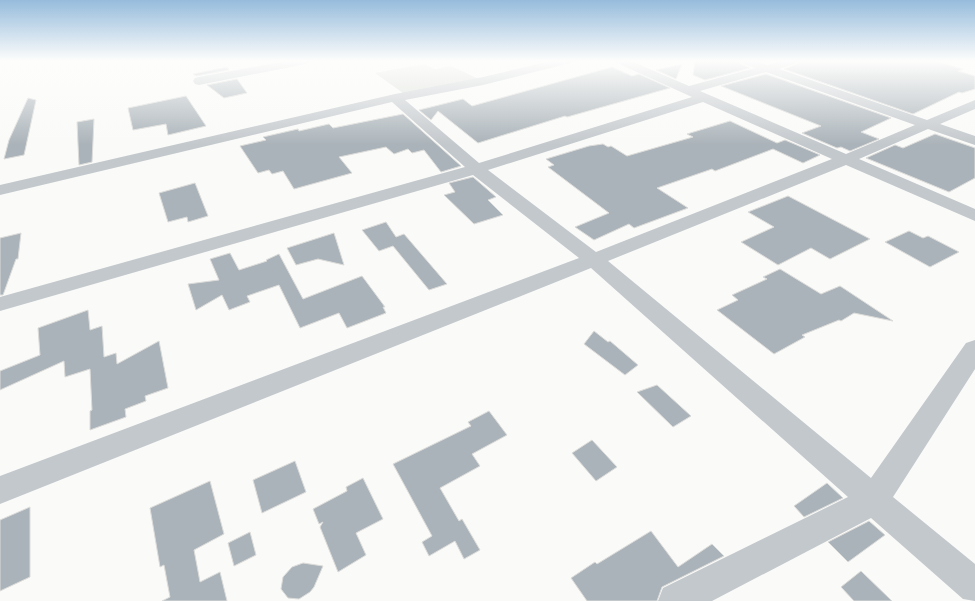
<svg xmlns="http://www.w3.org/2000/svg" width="975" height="601" viewBox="0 0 975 601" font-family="Cabin,sans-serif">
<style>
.green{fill:#dadfd7}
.building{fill:#aab3b9;stroke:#dcdcda}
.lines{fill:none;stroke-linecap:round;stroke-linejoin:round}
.minor{fill:#c3c8cc;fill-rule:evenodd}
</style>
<rect width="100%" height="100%" fill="#fafaf8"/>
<path class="green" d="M 424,64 L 435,69 L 451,66 L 483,81 L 403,93 L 375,73 Z"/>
<path class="building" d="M 695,61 L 740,61 L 741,64 L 750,68 L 705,80 L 693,75 Z
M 799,61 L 935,61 L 963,69 L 958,71 L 975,76 L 975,89 L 962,93 L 959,92 L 913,114 L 784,69 L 797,64 Z
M 682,64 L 676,79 L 656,70 Z
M 227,67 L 229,70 L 196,76 L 193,74 Z
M 612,67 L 632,76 L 639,74 L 670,88 L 567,117 L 565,116 L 478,143 L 438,111 L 431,120 L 419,110 L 463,99 L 472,106 Z
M 766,74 L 891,118 L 861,132 L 879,139 L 850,151 L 841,147 L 837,148 L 802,133 L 821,126 L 721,86 Z
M 237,79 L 247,93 L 224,98 L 207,85 Z
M 186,96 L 206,126 L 168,135 L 166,124 L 133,130 L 128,108 Z
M 28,98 L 36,100 L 24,155 L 4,159 L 9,140 Z
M 403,114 L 461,166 L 441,172 L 424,150 L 412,153 L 408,149 L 394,154 L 386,147 L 339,157 L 352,173 L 294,189 L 283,171 L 272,174 L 269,170 L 258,173 L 240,146 L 266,140 L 263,137 L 298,129 L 299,131 L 329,124 L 333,128 Z
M 94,119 L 92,162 L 79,165 L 77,122 Z
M 730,121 L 777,143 L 785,140 L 820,155 L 803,163 L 773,149 L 715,171 L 712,169 L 657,188 L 688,208 L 634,228 L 629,224 L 594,240 L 575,227 L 609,213 L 548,167 L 554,165 L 546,159 L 589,146 L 603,144 L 608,147 L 611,146 L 627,156 L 693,137 L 687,134 Z
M 935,134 L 975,148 L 975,178 L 949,192 L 866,158 L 895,145 L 903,148 Z
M 473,177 L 496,197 L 488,200 L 503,215 L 474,224 L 444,195 L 455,192 L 449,183 Z
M 195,183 L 208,216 L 188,222 L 187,217 L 168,222 L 159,193 Z
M 788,196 L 870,239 L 830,259 L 811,248 L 778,265 L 741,242 L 774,227 L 748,212 Z
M 386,222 L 396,237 L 404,234 L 447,284 L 429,290 L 393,246 L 379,251 L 362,230 Z
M 909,231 L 923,238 L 928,236 L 959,252 L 930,267 L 885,242 Z
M 21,233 L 18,259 L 16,259 L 3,295 L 0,295 L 0,238 Z
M 334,233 L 344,265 L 318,259 L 296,265 L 287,248 Z
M 230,253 L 239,270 L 267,261 L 266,260 L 279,254 L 303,299 L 362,276 L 385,307 L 383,307 L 386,313 L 347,328 L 339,313 L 300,328 L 279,285 L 247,296 L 250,302 L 229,310 L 222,295 L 196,310 L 188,284 L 219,280 L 210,259 Z
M 780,269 L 821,294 L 840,286 L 893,321 L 854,313 L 841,321 L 839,320 L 802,335 L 805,337 L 774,354 L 717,310 L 738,300 L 732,295 L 767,279 L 763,277 Z
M 88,310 L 90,330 L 102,326 L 104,357 L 116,353 L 117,364 L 159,341 L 168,388 L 145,396 L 146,401 L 125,409 L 126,417 L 90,430 L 90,411 L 92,410 L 90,369 L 65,377 L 64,361 L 0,390 L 0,371 L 40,355 L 38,328 Z
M 594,331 L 608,342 L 610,341 L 638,365 L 625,375 L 584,344 Z
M 657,385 L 691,416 L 673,427 L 637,392 Z
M 489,411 L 507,435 L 472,454 L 480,466 L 440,488 L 459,521 L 462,519 L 480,550 L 464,559 L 455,541 L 429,556 L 422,542 L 432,536 L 393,464 L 471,426 L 468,422 Z
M 592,440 L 617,467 L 596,481 L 572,453 Z
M 295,461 L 306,492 L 262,513 L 253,480 Z
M 363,478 L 383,519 L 356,533 L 366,555 L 338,572 L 320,527 L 323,522 L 319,524 L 313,509 L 347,491 L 346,487 Z
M 210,481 L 224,534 L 194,550 L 200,582 L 220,572 L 227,601 L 162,601 L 170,597 L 164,565 L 160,567 L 150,508 Z
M 827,483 L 843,498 L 804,517 L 794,506 Z
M 30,507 L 30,577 L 0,591 L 0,520 Z
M 869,521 L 885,535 L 848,562 L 828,542 Z
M 651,531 L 678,567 L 712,544 L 724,556 L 662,587 L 657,601 L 587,601 L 571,578 L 595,562 L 597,564 Z
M 250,532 L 256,555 L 234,566 L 228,543 Z
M 303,563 L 323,566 L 314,587 L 310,592 L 299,599 L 288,598 L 281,589 L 283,577 L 292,567 Z
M 861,571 L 892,601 L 854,601 L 841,587 Z"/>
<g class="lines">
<path class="minor" d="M 286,61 L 311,61 L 306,64 L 199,85 L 195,84 L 193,81 L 195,78 L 199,77 Z
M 551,61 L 571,61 L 570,63 L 483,85 L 405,100 L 479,163 L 692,97 L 617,63 L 616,61 L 631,61 L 689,86 L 755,68 L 742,63 L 741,61 L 758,61 L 767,65 L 779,61 L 798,61 L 797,63 L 779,69 L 927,120 L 975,100 L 975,109 L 940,124 L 975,136 L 975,145 L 928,129 L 859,159 L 975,209 L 975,221 L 846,165 L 608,261 L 871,478 L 966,343 L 975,340 L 975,369 L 893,497 L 975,564 L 975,601 L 963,599 L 871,518 L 712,601 L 658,601 L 663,588 L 848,497 L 591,268 L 0,504 L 0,476 L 579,258 L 473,175 L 0,311 L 0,297 L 465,167 L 392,102 L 0,195 L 0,185 L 395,94 L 483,77 ZM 766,72 L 915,125 L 846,154 L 700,91 ZM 703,102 L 832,159 L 596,252 L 488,170 Z"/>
</g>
<linearGradient id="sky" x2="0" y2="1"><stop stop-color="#96bcdc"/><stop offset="0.42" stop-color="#fdfdfc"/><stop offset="1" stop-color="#fdfdfc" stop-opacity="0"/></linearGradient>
<rect width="975" height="145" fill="url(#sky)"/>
</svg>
